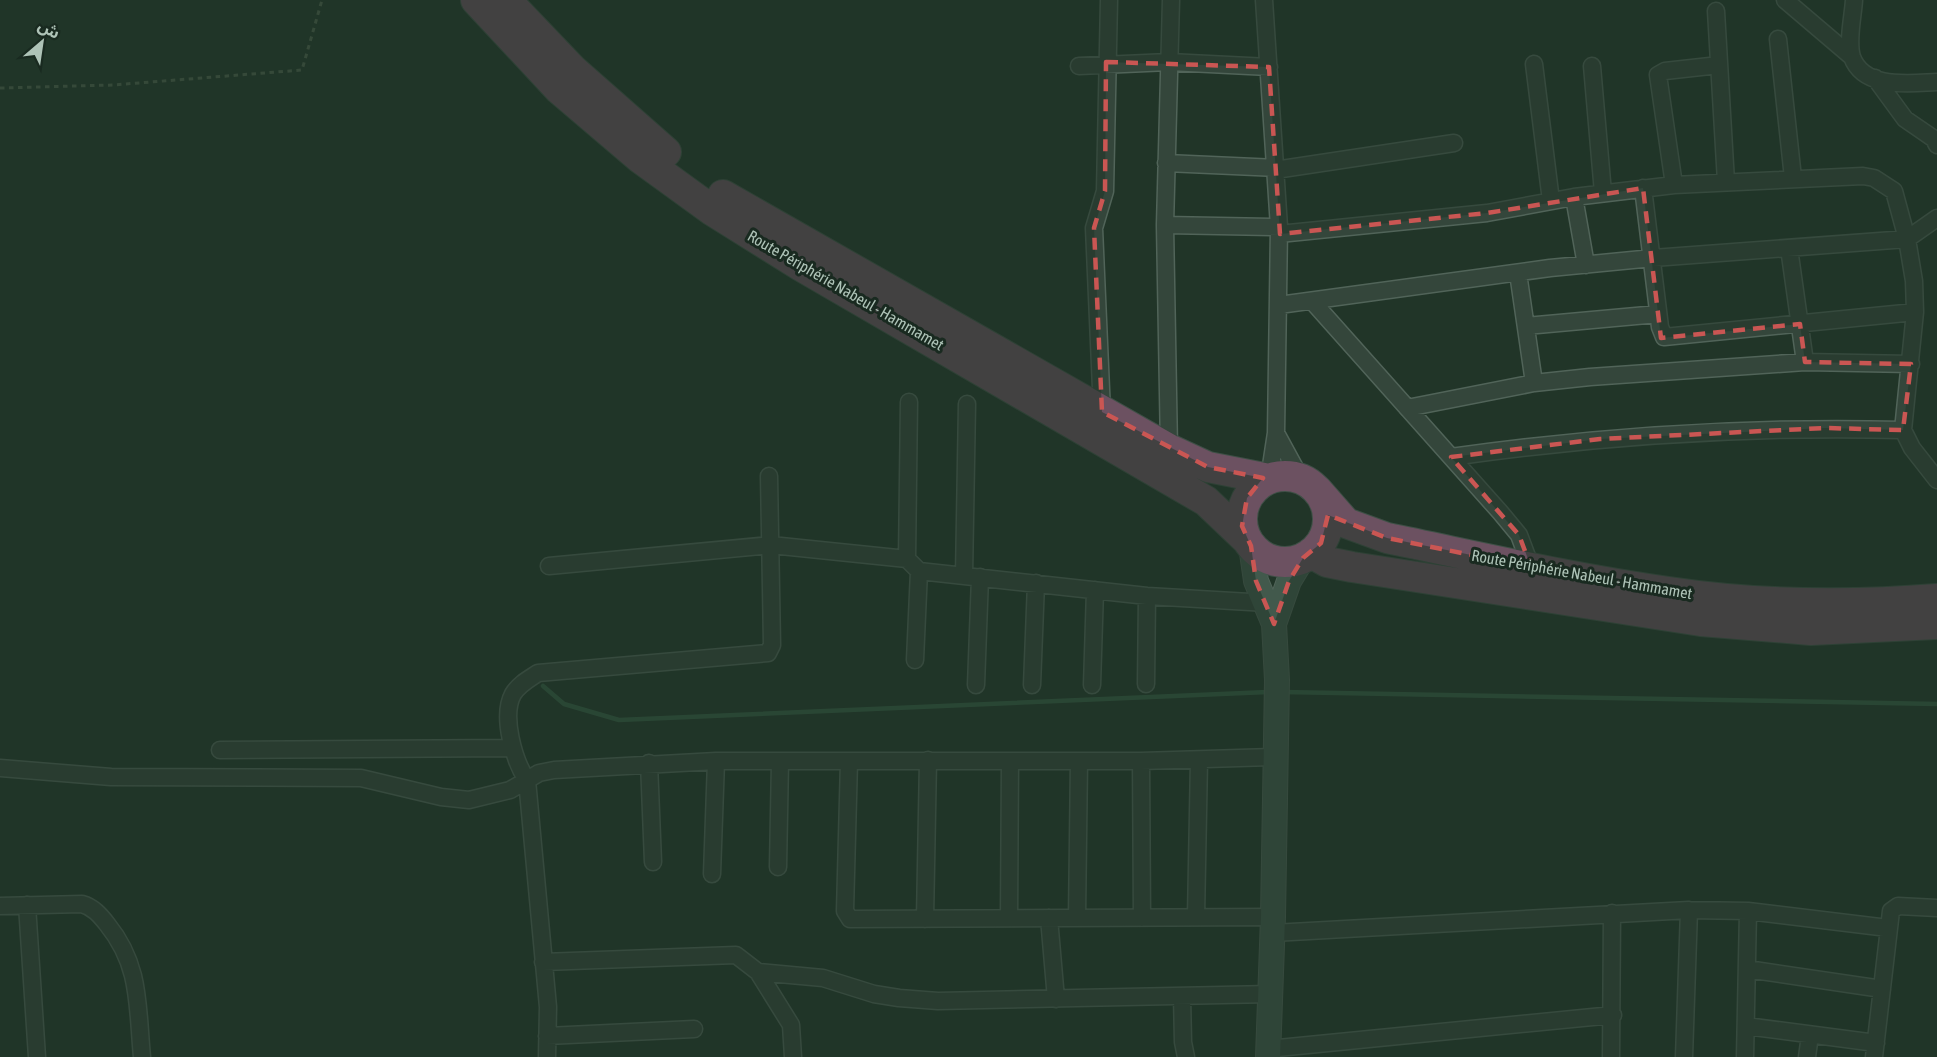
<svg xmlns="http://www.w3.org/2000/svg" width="1937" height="1057" viewBox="0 0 1937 1057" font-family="'Asap Condensed','Noto Sans Arabic',sans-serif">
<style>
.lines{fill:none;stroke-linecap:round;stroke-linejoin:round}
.stream{stroke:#345c44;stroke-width:4.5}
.street-casing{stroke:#516459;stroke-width:19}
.secondary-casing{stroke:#516459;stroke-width:26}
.highway-casing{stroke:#3e5046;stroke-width:32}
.path{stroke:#4f624f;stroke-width:3;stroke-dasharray:4.5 4.5;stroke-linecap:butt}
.street{stroke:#34463b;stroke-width:16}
.secondary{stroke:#42594c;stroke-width:24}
.highway{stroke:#6c5161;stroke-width:30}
.marked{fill:none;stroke:#ca5653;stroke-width:4.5;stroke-dasharray:12 8;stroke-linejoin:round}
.labels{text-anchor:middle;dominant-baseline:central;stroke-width:6;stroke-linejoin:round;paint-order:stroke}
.street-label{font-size:16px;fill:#aec3b7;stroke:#192a20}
</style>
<rect width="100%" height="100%" fill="#213528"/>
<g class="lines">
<path class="stream" d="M 543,686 L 564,704 L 619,720 L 1268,692
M 1283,692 L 1937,704"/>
<g class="street-casing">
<path id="street" d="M 1264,0 L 1279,227 L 1276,433 L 1269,479
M 1785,0 L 1852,57
M 1854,0 C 1853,17 1847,41 1852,57 C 1864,90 1910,83 1937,82
M 1716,11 L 1726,182
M 1778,39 L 1793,178
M 1534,64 L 1551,201
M 1079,66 L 1169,62 L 1269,67
M 1592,66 L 1603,193
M 1875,78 L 1905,119 L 1934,139 L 1937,145
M 1166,163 L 1275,168
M 1275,170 L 1454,143
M 1674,185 L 1658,75 L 1665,71 L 1719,65
M 1643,188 L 1660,327 L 1664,337 L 1915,312
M 1574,197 L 1586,265
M 1165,225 L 1279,227
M 1279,234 L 1487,213 L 1574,197 L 1674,185 L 1863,176 L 1874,178 L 1894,191 L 1907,239 L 1914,281 L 1915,312 L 1903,430 L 1912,448 L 1937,480
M 1789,248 L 1805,362
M 1518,273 L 1534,383
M 1312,301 L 1500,512 L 1519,535 L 1531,567
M 1279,305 L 1550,268 L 1653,258 L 1907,239 L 1937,218
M 1526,326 L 1658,314
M 1407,408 L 1534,383 L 1590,377 L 1805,362 L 1911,364
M 1102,412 L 1094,228 L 1105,191 L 1109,0
M 1276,433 L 1301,479
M 1169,449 L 1165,225 L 1171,0
M 1451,457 C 1600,436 1752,426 1903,430
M 907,559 L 909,402
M 549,566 L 771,545 L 907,559 L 919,571 L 1147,596 L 1267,603
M 964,576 L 967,404
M 915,660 L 919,571
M 1146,684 L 1147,596
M 976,685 L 980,577
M 1032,685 L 1036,583
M 1092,685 L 1095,590
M 220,750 L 512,748
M 849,761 L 845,911 L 850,919 L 1273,917
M 1141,761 L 1142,918
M 649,763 L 653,862
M 0,768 L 111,777 L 361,778 L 441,797 L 469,800 L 510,790 L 539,773 L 554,770 L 716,761 L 1141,761 L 1275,757
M 778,867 L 780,761
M 712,874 L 716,761
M 27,905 L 37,1057
M 0,906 L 82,904 C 93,907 100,915 107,924 C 141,966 137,1005 142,1057
M 1196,917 L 1199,760
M 1009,918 L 1010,761
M 1049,918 L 1056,999
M 1077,918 L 1079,761
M 925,919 L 928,760
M 1273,933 L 1689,910 L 1748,911 L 1888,928
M 543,962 L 736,955 L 758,972 L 823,978 L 874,994 L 899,998 L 938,1001 L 1271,994
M 1747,969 L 1882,989
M 758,972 L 791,1025 L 793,1057
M 1182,996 L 1183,1042 L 1186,1057
M 1746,1026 L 1876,1043
M 547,1036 L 694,1029
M 1268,1049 L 1613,1015
M 547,1057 L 548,1007 L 527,780 C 514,761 501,716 513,694 C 519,684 529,679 538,673 L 768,653 L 772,645 L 769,476
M 1611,1057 L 1612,913
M 1684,1057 L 1689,910
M 1745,1057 L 1748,911
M 1807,1057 L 1810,1035
M 1874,1057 L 1891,911 L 1898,906 L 1937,908"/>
</g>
<g class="secondary-casing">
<path id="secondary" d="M 1251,546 L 1256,581 L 1274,624 L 1277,680 L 1273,917 L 1268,1057
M 1274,624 L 1289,581 L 1303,558"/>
</g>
<g class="highway-casing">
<path id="highway" d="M 476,0 L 559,89 L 640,158 L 713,211 L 801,266 L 1206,501 L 1247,540
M 506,0 L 573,70 L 666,152
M 723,195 L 1169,449 L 1208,467 L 1269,479
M1242 519a43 43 0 1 1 86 0a43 43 0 1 1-86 0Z
M 1317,490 L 1346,523 L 1387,538 C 1480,557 1574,579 1669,592 C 1757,605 1848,606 1937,599
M 1311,553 L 1327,562 L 1352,567 L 1701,621 L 1811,630 L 1937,624"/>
</g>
<path class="path" d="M 0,88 L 113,85 L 302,70 L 322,0"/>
<use href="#street" class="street"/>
<use href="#secondary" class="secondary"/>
<use href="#highway" class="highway"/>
</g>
<path d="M0 0H1937V1057H0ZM 1106,62 L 1269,67 L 1280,234 L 1487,213 L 1643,188 L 1661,338 L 1800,324 L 1805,362 L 1911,364 L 1903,430 L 1825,428 L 1600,439 L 1451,457 L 1519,535 L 1531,567 L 1387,538 L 1328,515 L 1321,543 L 1303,558 L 1289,581 L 1274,624 L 1256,581 L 1251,546 L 1242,526 L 1247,498 L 1263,478 L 1208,467 L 1102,412 L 1094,228 L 1105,191 Z" fill="#213528" fill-opacity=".55" fill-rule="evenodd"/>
<path class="marked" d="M 1106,62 L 1269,67 L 1280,234 L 1487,213 L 1643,188 L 1661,338 L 1800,324 L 1805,362 L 1911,364 L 1903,430 L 1825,428 L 1600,439 L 1451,457 L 1519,535 L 1531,567 L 1387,538 L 1328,515 L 1321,543 L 1303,558 L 1289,581 L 1274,624 L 1256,581 L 1251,546 L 1242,526 L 1247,498 L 1263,478 L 1208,467 L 1102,412 L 1094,228 L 1105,191 Z"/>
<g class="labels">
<g class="street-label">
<text transform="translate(846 290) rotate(30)">Route Périphérie Nabeul - Hammamet</text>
<text transform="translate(1582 574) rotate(10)">Route Périphérie Nabeul - Hammamet</text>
</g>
</g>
<g transform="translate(42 42) rotate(29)" stroke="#192a20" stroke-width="4.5" paint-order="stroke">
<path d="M0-4.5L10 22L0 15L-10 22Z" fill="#aec3b7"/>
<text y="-9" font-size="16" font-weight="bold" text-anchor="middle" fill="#aec3b7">ش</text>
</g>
</svg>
